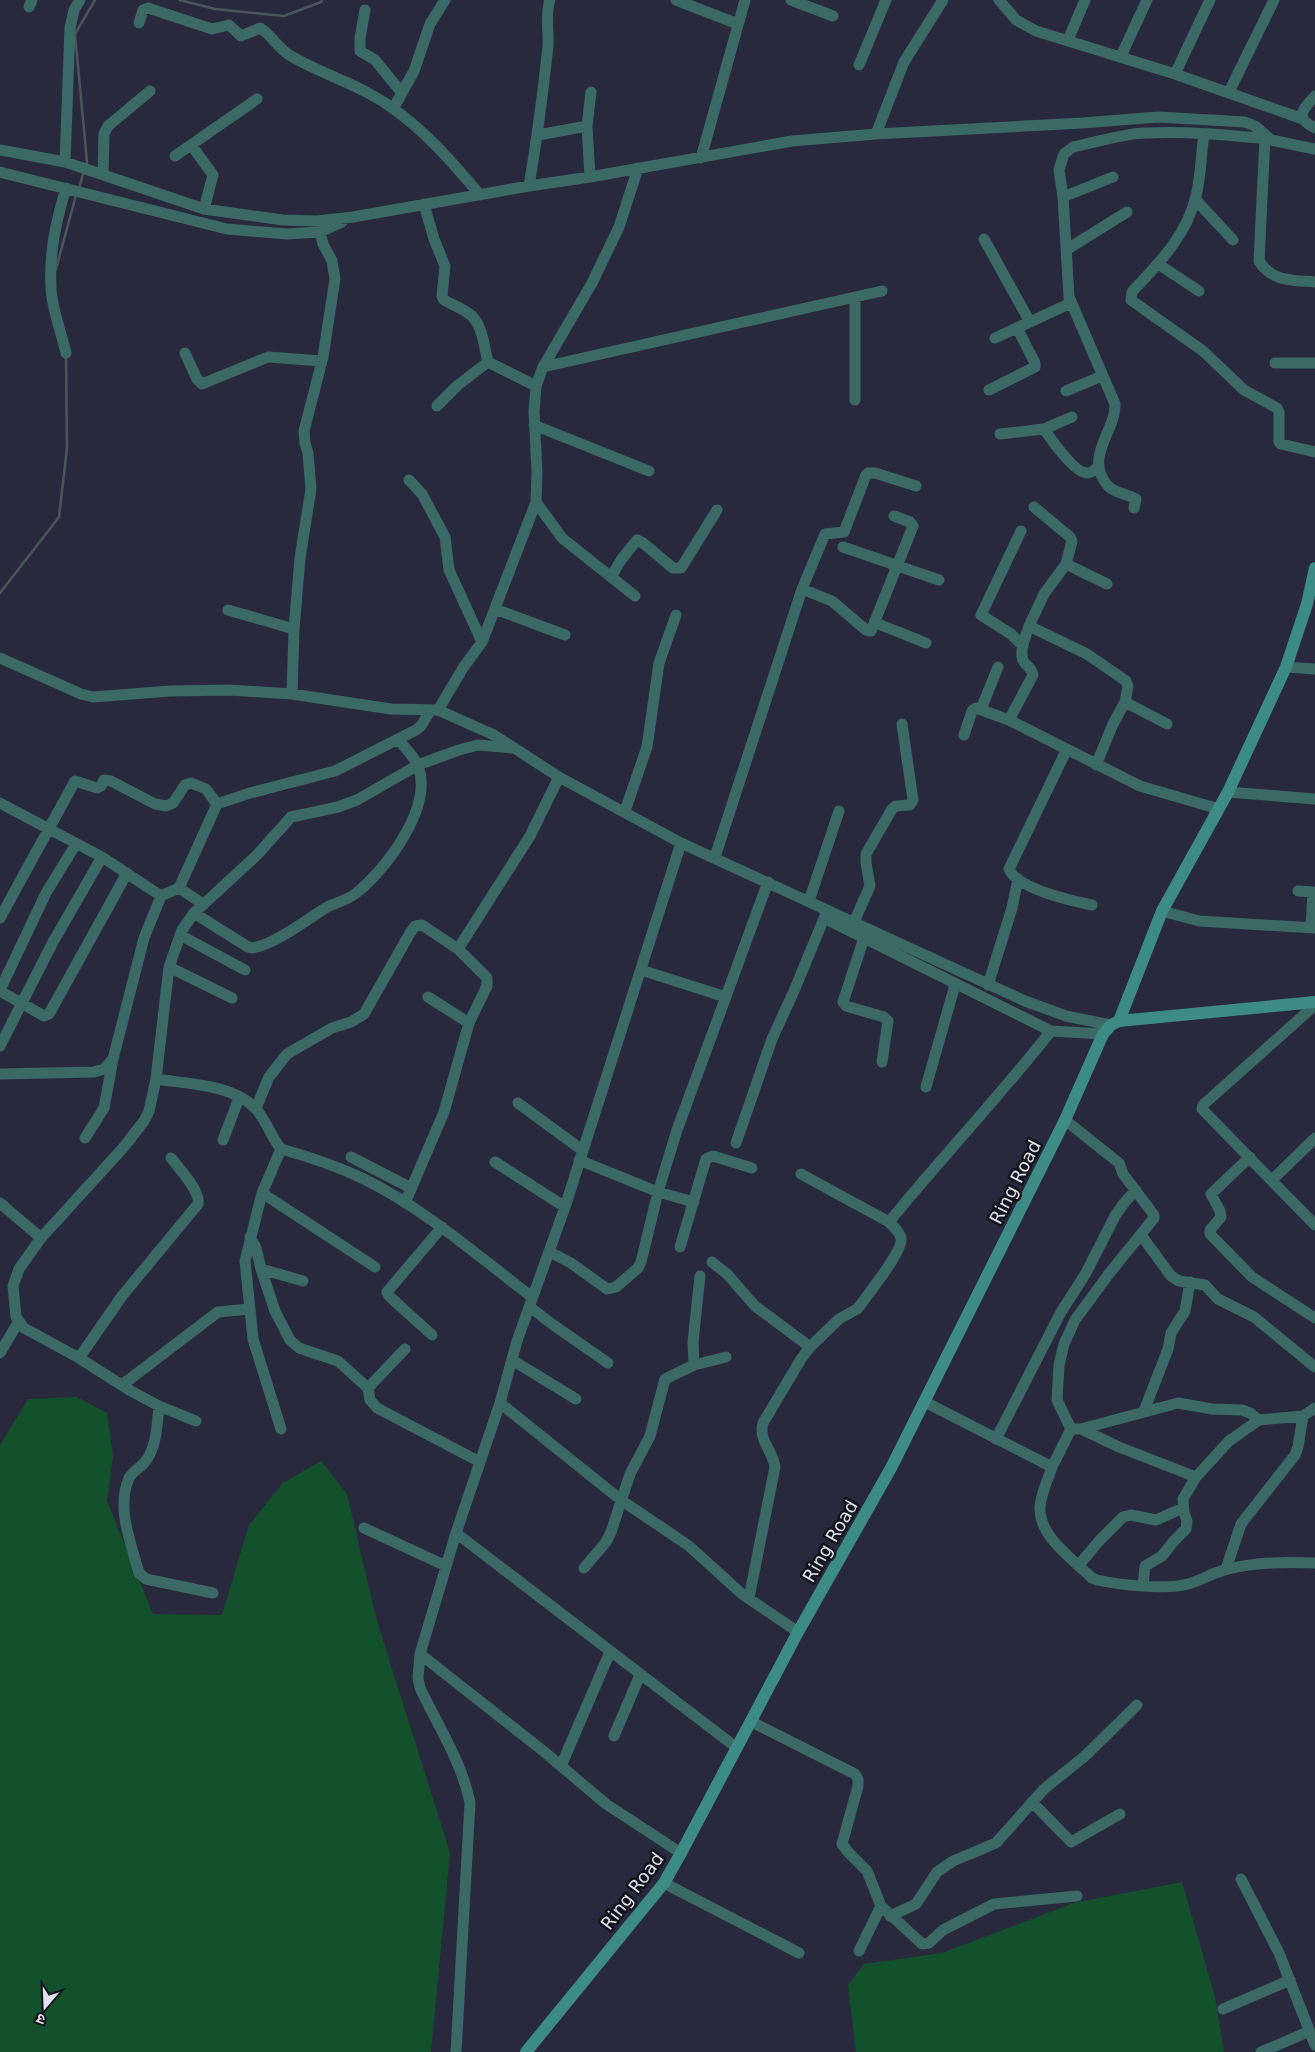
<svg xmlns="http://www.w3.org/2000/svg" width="1315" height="2052" viewBox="0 0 1315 2052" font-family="'DejaVu Sans','Noto Sans Devanagari',sans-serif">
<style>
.green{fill:#13512d}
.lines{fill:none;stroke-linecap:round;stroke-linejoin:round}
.stream{stroke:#4a565c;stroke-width:2.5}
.street{stroke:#3b6965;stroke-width:11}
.secondary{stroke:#3c8c85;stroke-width:12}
.labels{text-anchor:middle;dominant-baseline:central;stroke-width:5;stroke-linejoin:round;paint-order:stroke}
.street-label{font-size:18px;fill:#e0e0ee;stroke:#13131c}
</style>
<rect width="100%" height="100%" fill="#29293d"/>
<path class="green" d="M 77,1397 L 107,1413 L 113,1455 L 107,1501 L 153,1614 L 222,1615 L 249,1525 L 283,1483 L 321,1461 L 347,1494 L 376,1618 L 450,1853 L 431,2052 L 0,2052 L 0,1445 L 28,1399 Z
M 1182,1882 L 1215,1997 L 1224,2052 L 856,2052 L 848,1985 L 864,1964 L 942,1953 L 1074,1903 Z"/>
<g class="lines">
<path class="stream" d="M 180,0 L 215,9 L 284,16 L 321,2 L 322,0
M 86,166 L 87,162 L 75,34 L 95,0
M 79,188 L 84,171
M 56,269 L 76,195
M 0,593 L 59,517 L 67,448 L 66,355"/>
<path class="street" d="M 676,0 L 738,24
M 791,0 L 833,16
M 999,0 L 1016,20 L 1036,31 L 1175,74 L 1303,119
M 29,7 L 32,0
M 365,10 L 360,38 L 360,51 L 375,60 L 402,93
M 139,23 L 143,10 L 148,8 L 212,29 L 229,25 L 241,36 L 260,28 C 272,35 278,49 291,56 C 316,71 345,80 370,94 C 413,117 449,158 480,195
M 1068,40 L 1085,0
M 1121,56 L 1147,0
M 859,65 L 886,0
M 1175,74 L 1210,0
M 1229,92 L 1274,0
M 1315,96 C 1302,111 1294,117 1315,128
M 393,109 L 414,71 L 430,24 L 445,0
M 876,134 L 904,62 L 943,0
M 1204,134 C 1201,154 1201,176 1196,196 C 1187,235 1159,263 1132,292 L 1131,300 L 1203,351 L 1244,390 L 1277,408 L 1279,412 L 1279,442 L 1281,444 L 1315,452
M 538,135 L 587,126
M 1265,138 L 1259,261 C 1272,282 1292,280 1315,282
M 192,146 L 213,175 L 204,209
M 0,150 L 65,162 L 204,209 L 283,220 L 317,221 L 353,217 L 529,186 L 590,177 L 792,141 L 876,134 L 1082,123 L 1158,117 L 1245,122 L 1255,126 L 1271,140 L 1315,149
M 175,156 L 257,99
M 701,158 L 745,0
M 65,162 L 70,28 L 74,10 L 80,0
M 0,172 L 227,229 L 287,234 L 320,232 L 342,222
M 103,175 L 104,134 L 108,126 L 150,91
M 590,177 L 587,126 L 591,92
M 529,186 C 537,139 543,93 548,46 C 549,31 545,14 550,0
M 1063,197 L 1113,177
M 1195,199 L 1233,240
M 424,204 L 434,239 L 445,266 L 442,296 L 444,300 C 453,305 464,309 472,316 C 483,327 484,347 488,362
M 984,239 L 1030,322
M 1066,250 L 1127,212
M 1158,264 L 1199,291
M 855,297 L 855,400
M 995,338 L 1071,303
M 66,353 C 62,335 51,305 51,288 C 49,253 56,221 66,188
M 185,353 L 197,379 L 202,384 L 268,357 L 322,361
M 1275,363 L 1315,363
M 543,367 L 882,291
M 989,390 L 1035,367 L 1035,363 L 1017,328
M 1066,391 L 1102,376
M 437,406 L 458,385 L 488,362 L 536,386
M 534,425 L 649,471
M 1044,429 L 1072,417
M 1000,434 L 1044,429 C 1051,439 1075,474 1088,473 C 1091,473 1095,469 1098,467
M 409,480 L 422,494 L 445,537 L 449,570 L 482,642
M 536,502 L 562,538 L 635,596
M 1034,507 L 1070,537 L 1072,541 L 1066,564 L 1044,594 L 1029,626 L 1087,654 L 1126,681 L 1128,686 L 1125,702
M 1134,508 L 1136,499 C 1128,494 1114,493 1108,486 C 1083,456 1116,432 1115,404 L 1069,297 L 1063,197 L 1059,170 L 1064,154 L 1073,147 C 1097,142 1121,134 1145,133 C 1186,131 1228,135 1269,139
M 1021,531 L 981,615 L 1011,634 L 1023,646
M 843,547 L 939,580
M 1066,564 L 1107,584
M 611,577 L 621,560 L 637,540 L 643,543 L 673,568 L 681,568 L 717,510
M 802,589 L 825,534 L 844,532 L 866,475 L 868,473 L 875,473 L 916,486
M 495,609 L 565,635
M 228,610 L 294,629
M 876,623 L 926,643
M 0,658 L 81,694 L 93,697 L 170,691 L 229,690 L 292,694 L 391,709 L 438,710 L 494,735 L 559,777 L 681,843 L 1025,1001 L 1066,1016 L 1111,1025
M 1286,667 L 1315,669
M 292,694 L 294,629 L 300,558 L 311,489 L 308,453 L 305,443 L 304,431 L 323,357 L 335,279 L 332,261 L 323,244 L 320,232
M 981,709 L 998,667
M 438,710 L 463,668 L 482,642 L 536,502 L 537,472 L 534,412 L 536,386 L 543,367 L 592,283 L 619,227 L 638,168
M 1009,720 L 1033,675 C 1032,669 1028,667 1024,662 C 1018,652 1026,636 1029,626
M 964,735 L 972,711 L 976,708 L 1009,720 L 1140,786 L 1219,809
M 1067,749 L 1009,869 C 1018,889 1072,901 1092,905
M 1096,765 L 1113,724 L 1125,702 L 1167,724
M 1228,792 L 1315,799
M 0,803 L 102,857 L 161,896
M 625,811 L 647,747 L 659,663 L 676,615
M 681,843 L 565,1207 L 517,1341 L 500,1403 L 621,1500 L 689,1546 L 742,1594 L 798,1632
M 715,857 L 802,589 L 832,601 L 866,630 L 871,631 L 913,526 L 910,522 L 894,516
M 179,888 L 203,904
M 1298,891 L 1313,892 L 1311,928
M 809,901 L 839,811
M 1162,911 L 1199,921 L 1315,928
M 194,913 L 248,947 L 253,948 C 278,942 302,923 324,909 C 333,903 346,901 355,894 C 385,871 434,807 418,766 C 415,757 404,747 398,739
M 0,918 L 75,781 L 97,788 L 101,786 L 104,780 L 111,781 L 155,804 L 166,806 L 173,803 L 185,785 L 191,783 L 206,789 L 217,804
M 824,918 L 1051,1031
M 854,922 L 870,886 L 866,863 L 866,854 L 892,809 L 896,806 L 910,805 L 913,800 L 902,724
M 180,935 L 245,970
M 864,938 L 843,1002 L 846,1006 L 884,1017 L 888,1021 L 882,1062
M 458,949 L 530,836 L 559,777
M 169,967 L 232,998
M 641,970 L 726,997
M 988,985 L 1012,908 L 1018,879
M 0,990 L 46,893 L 76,844
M 0,991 L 44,1016 L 49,1014 L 127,873
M 428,997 L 469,1023
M 1315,1005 L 1203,1105 L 1202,1109 L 1315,1225
M 0,1046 L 53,942 L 102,857
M 0,1074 L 94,1072 L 104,1069 L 113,1059 L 144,938 L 161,896 L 179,888 L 217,804 L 250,793 L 335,771 L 416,730 L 421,726 L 430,711
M 156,1079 C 187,1084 230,1084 254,1107 C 265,1117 271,1137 281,1149
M 926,1087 L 955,985
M 518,1103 L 582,1150
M 256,1108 L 269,1077 L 287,1054 L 332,1028 L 351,1022 L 364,1014 L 410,933 L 415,926 L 422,925 L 458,949 L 487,978 L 487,986 L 469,1023 L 444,1112 L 405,1203
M 85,1138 L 104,1108 L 113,1059
M 223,1140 L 239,1098
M 736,1143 L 772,1039 L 794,991 L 827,911
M 351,1157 L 411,1188
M 1250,1157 L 1211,1194 L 1220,1211 L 1221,1217 L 1210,1230 L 1210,1234 L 1252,1277 L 1315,1318
M 579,1160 L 658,1192 L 694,1202
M 495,1162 L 565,1207
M 801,1174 L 889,1222
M 1272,1180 L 1315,1138
M 262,1193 L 375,1267
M 0,1203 L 41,1238 L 19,1269 L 13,1286 L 16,1317 L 24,1328 L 79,1358 L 131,1391 L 159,1406 L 196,1421
M 1141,1235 L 1171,1276 L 1179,1281 L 1205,1285 L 1218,1299 L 1254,1317 L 1315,1367
M 250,1237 L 256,1248 L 261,1269 L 275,1311 L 290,1340 L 299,1348 L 338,1361 L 368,1388 L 405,1349
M 41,1238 L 123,1148 L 144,1121 L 149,1111 L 156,1079 L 169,967 L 182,930 L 194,913 L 257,855 L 291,817 L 338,807 L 357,800 L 418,765 L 459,750 L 478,745 L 512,748
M 680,1247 L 706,1159 L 713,1156 L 752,1168
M 550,1252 L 571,1263 L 607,1289 L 616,1287 L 638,1268 L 641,1262 L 658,1192 L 677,1130 L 768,882
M 712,1262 L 727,1274 L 755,1306 L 810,1347
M 261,1269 L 303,1281
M 530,1307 L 552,1324 L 608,1363
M 432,1335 L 389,1296 L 387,1292 L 442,1227
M 0,1353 L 19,1321
M 79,1358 L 122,1296 L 198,1204 C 201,1192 179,1168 171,1158
M 512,1360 L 576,1399
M 694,1365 L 726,1357
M 122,1385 L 218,1312 L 249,1309
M 368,1388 L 370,1400 L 377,1408 L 480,1462
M 925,1402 L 1052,1467 C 1048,1480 1040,1495 1040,1508 C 1039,1537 1074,1560 1092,1578 L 1097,1580 C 1119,1585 1167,1590 1188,1584 C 1202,1580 1214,1572 1228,1569 C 1257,1562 1285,1562 1315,1563
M 500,1403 L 456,1533 L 420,1654 L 542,1750 L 606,1804 L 681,1853
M 159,1406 C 157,1424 157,1447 145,1462 C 140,1468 133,1471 129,1478 C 116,1508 131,1543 139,1573 L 146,1579 L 213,1593
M 1144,1411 L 1168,1349 L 1171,1333 L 1185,1311 L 1190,1282
M 281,1429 L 253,1339 L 245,1261 L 262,1193 L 281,1149 C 310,1157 337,1166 364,1179 C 425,1209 478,1256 532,1297
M 1071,1429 L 1081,1429 L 1178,1403 L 1212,1409 L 1242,1410 L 1250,1413 L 1259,1420 L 1303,1416 L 1315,1408
M 1081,1429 L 1119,1447 L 1196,1477
M 996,1439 L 1061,1312 L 1086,1273 L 1115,1216 L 1124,1203 L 1136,1190
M 1052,1467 L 1071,1429 L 1057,1400 L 1059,1365 L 1064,1344 L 1075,1320 L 1108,1275 L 1154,1218 L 1154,1215 L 1123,1174 L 1119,1163 L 1065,1120
M 364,1528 L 446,1566
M 456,1533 L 737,1748
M 1079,1565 L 1098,1542 L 1123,1517 L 1131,1515 L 1156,1520 L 1183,1508
M 584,1568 L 606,1542 L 611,1532 L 630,1474 L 650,1436 L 665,1379 L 694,1365 L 693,1342 L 700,1276
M 1226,1569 L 1241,1524 L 1295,1455 L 1298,1447 L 1303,1416
M 1143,1585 L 1145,1566 L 1162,1556 L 1174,1541 L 1186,1529 L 1187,1521 L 1184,1512 L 1183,1499 L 1196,1477 L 1229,1441 L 1259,1420
M 749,1598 L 775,1467 C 773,1451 758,1440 763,1423 L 801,1359 L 810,1347 L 839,1319 L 857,1309 L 862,1303 C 870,1291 904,1250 901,1238 C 900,1232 893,1226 889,1222 C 942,1157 999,1097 1051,1031 L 1103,1034
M 420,1654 L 418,1678 L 420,1688 C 438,1726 462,1762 470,1803 L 456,2052
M 752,1722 L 855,1774 L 858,1779 L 858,1786 L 842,1844 L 849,1853 L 867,1871 L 881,1906 L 922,1944 L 929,1943 L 943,1930 L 994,1904 L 1077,1896
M 614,1736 L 640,1675
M 561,1766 L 610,1652
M 1032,1802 L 1071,1842 L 1120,1814
M 1241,1879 L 1279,1953 L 1315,2045
M 664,1883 L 799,1953
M 890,1916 L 916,1904 L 937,1872 L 953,1861 L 996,1843 L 1044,1789 L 1085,1756 L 1137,1705
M 859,1951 L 881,1906
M 1223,2009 L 1290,1980
M 1261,2052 L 1310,2031"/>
<path class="secondary" d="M 1119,1021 L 1162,911 L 1228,792 L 1286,667 L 1307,604 L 1315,568
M 526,2052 L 664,1883 L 681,1853 L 798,1632 L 891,1468 L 1065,1120 L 1103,1034 L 1111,1025 L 1119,1021 L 1315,1002"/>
</g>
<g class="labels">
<g class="street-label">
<text transform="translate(1015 1182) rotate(-63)">Ring Road</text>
<text transform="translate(830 1541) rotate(-60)">Ring Road</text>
<text transform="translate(632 1891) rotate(-53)">Ring Road</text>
</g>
</g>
<g transform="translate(45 2007) rotate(199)" stroke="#13131c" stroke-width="4" paint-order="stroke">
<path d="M0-4L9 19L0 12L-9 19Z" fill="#e0e0ee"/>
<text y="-8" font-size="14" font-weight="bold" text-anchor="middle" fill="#e0e0ee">उ</text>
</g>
</svg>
